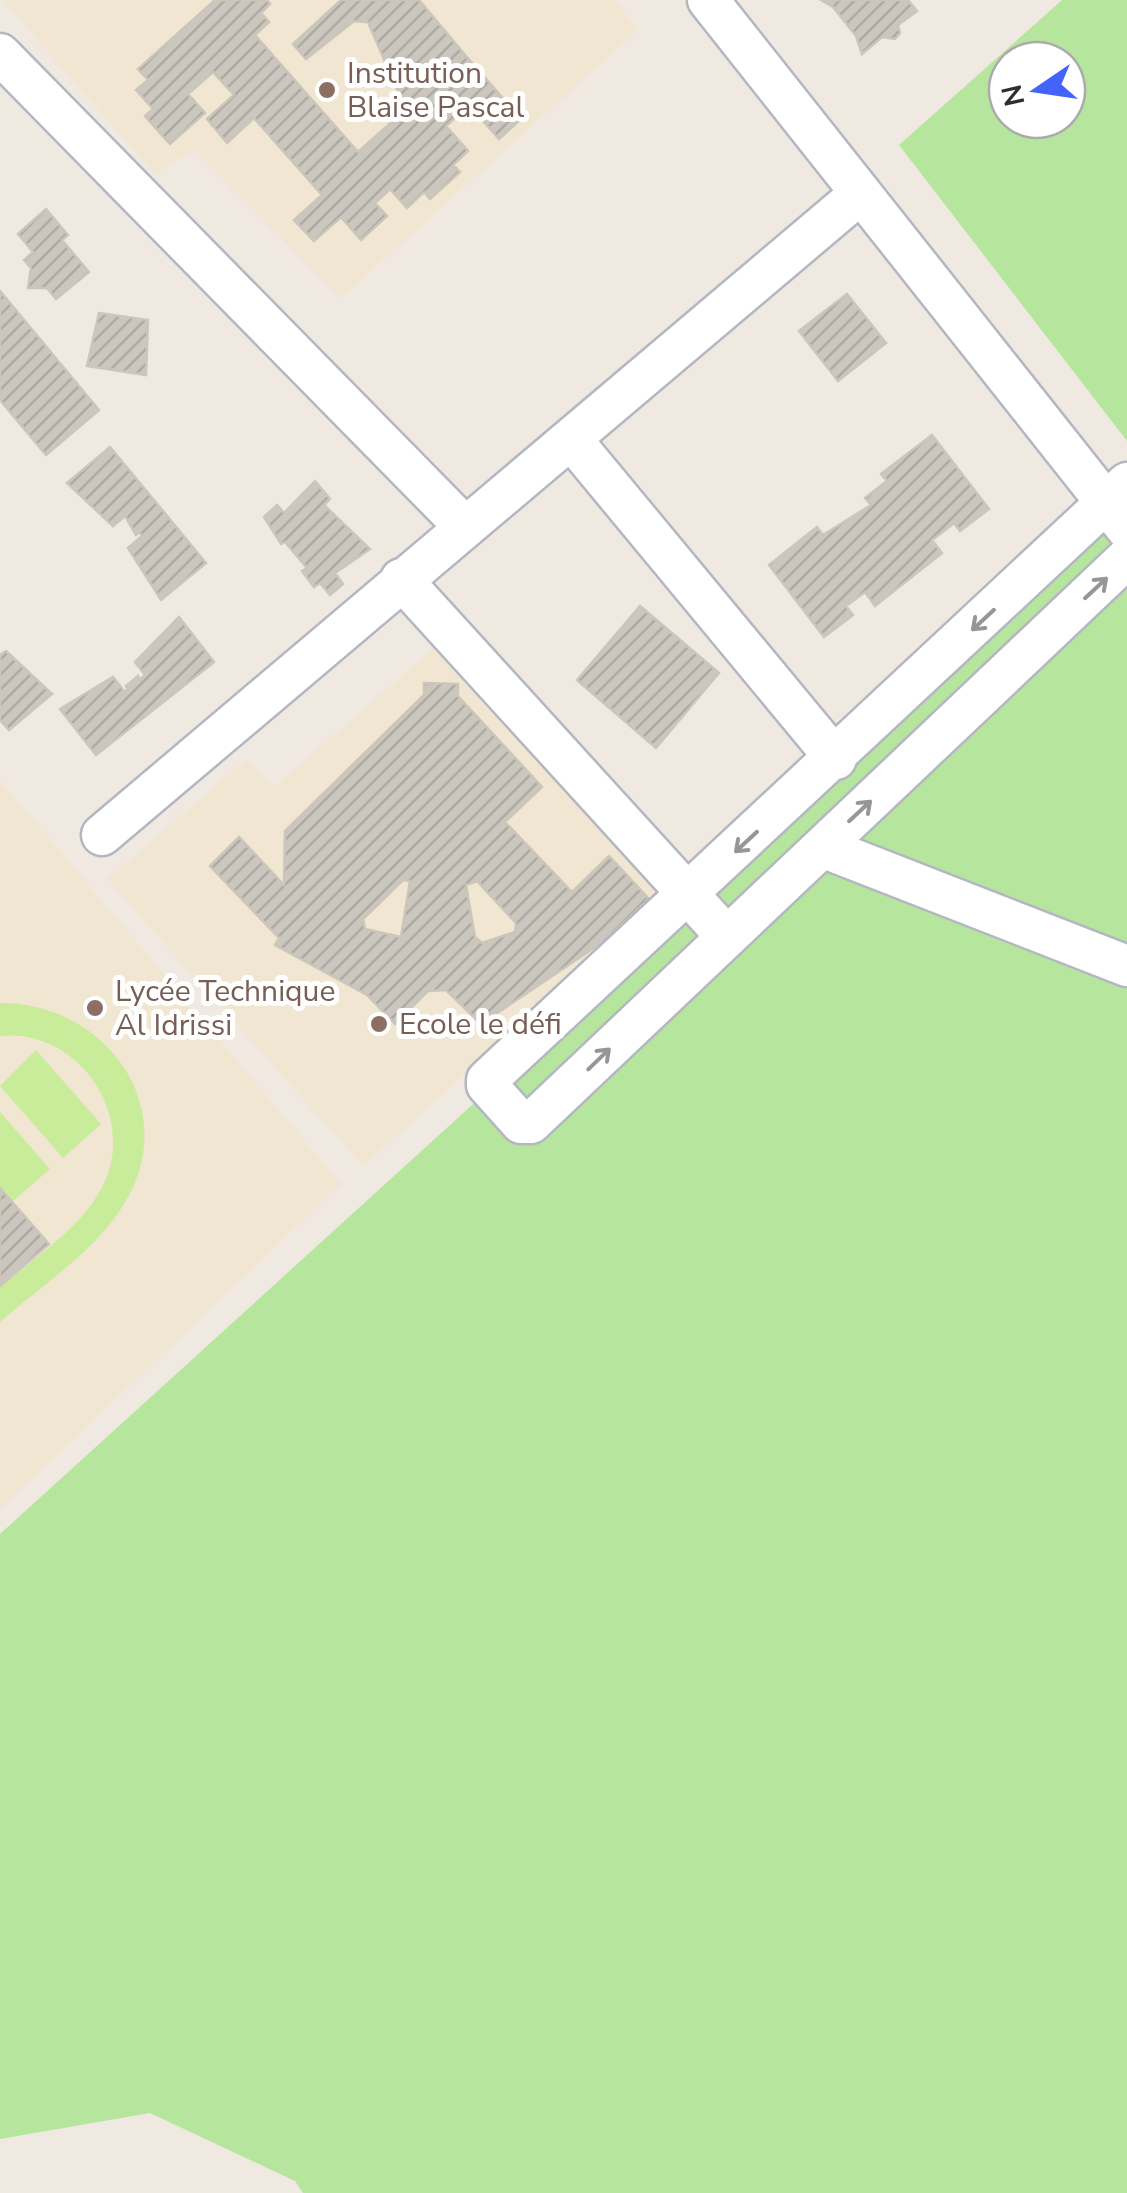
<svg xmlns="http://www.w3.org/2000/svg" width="1127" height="2193" viewBox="0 0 1127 2193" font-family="'Nunito Sans',sans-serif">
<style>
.education{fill:#f0e6d1}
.grass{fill:#b6e59e;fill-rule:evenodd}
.pitch{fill:#c9ec9a}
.building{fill:url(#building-hatch);stroke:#cbc5ba;stroke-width:2.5;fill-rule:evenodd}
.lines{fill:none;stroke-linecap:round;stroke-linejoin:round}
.minor-casing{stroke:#b4b7c1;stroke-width:45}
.minor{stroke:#fff;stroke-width:40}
.oneway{stroke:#969696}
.education-dot{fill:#8d6e63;stroke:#fff;stroke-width:4}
.labels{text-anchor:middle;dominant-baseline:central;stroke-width:10;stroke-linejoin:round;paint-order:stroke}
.education-label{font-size:30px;fill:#785e54;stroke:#fff;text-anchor:start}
</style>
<defs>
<pattern id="building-hatch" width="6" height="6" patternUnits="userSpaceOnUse" patternTransform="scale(2.5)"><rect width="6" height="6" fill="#cbc7bf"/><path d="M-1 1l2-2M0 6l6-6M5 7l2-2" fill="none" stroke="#afaba4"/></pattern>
</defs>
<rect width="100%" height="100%" fill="#efe9e1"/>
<path class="education" d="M 8,0 L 615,0 L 638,30 L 341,298 L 194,150 L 155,174 L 5,3 Z
M 446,638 L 678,882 L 363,1166 L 107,879 L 247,759 L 274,787 Z
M 0,780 L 341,1184 L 0,1509 Z"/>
<path class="grass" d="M 1062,0 L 1127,0 L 1127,441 L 899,145 ZM 1067,60 L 1067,120 L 1007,120 L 1007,60 Z
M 1127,510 L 1127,2193 L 303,2193 L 295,2181 L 150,2113 L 0,2139 L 0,1534 Z"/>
<path class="pitch" d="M 0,1003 C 102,1002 181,1103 127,1199 C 100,1248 42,1285 0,1322 L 0,1287 C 35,1257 85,1226 104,1183 C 137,1113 77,1028 0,1036 Z
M 36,1050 L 101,1124 L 63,1158 L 0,1086 Z
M 0,1112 L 50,1169 L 12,1202 L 0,1188 Z"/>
<path class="building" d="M 215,0 L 267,0 L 270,4 L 261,13 L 269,22 L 255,35 L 358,152 L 466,56 L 521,119 L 499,139 L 469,105 L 446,126 L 468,151 L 453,165 L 460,172 L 430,199 L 424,192 L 407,208 L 390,189 L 375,203 L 387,216 L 361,240 L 341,217 L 314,241 L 294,220 L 322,195 L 254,118 L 227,143 L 207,119 L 234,95 L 213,72 L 188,94 L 205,113 L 170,144 L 145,116 L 153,109 L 136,90 L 148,80 L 138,69 Z
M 341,0 L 419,0 L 466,56 L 405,108 L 368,22 L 354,21 L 306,59 L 293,44 Z
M 821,0 L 908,0 L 917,11 L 898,25 L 900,33 L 895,39 L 882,37 L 862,54 L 856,36 L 833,7 Z
M 46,209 L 68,235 L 62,240 L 89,272 L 56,299 L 47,288 L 28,288 L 31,268 L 24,260 L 33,252 L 18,234 Z
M 0,291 L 99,410 L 46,455 L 0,400 Z
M 847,294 L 886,343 L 838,381 L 799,331 Z
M 99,313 L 148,320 L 146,375 L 87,366 Z
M 932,435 L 989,509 L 960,531 L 954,523 L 932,540 L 942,553 L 875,606 L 865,592 L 846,606 L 853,615 L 824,637 L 769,565 L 817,527 L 823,535 L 871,505 L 865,498 L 887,481 L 881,474 Z
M 110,447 L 206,563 L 161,600 L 128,548 L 142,536 L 139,532 L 136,535 L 125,516 L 113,526 L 67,483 Z
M 315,481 L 330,499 L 324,505 L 370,549 L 335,573 L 343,584 L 330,595 L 320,583 L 314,587 L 302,571 L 307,568 L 285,542 L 281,544 L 264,517 L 277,505 L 284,513 Z
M 640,606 L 719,673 L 656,748 L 577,680 Z
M 179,617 L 214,662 L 96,755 L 60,709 L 113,677 L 125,692 L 128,689 L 126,686 L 138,676 L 140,680 L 145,675 L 135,662 Z
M 6,651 L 52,694 L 9,730 L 0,720 L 0,655 Z
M 424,683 L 458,684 L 458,696 L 542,787 L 505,822 L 572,892 L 609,856 L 649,899 L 604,941 L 481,1024 L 446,990 L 428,991 L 395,1024 L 367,995 L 275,945 L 279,938 L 210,866 L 239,837 L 284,885 L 285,831 L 424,695 ZM 403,880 L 410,881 L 401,937 L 365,929 L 363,919 ZM 477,881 L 516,923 L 515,932 L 482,943 L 475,937 L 466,885 Z
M 0,1188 L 49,1244 L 0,1286 Z"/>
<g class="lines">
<g class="minor-casing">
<path id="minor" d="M 708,0 L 1127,529
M 0,54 L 463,525
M 571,439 L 836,759
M 1127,483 L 487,1080 L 487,1085 L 521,1123 L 531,1123 L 1127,558
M 401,579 L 727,937
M 102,835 L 861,193
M 822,847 L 1127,966"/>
</g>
<use href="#minor" class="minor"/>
</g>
<defs><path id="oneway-shaft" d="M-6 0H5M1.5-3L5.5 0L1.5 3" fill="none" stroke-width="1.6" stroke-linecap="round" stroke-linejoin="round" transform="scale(2.5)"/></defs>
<g class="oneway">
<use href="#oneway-shaft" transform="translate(1096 588) rotate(-43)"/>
<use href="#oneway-shaft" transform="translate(983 620) rotate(137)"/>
<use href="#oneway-shaft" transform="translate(860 811) rotate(-43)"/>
<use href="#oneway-shaft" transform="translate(746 842) rotate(137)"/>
<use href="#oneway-shaft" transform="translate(599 1059) rotate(-44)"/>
</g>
<g class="education-dot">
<circle cx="327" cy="90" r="10"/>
<circle cx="95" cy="1008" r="10"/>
<circle cx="379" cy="1024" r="10"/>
</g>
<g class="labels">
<g class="education-label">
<text x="347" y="73">Institution<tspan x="347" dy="34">Blaise Pascal</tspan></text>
<text x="115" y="991">Lycée Technique<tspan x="115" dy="34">Al Idrissi</tspan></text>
<text x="399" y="1024">Ecole le défi</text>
</g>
</g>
<g transform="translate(1037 90) rotate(257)"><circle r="48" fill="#ffffff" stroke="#ababab" stroke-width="2.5"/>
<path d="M0-8L18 38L0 25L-18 38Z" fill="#4264fb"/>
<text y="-15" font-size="28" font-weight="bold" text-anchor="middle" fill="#2e2e2e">N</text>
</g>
</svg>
